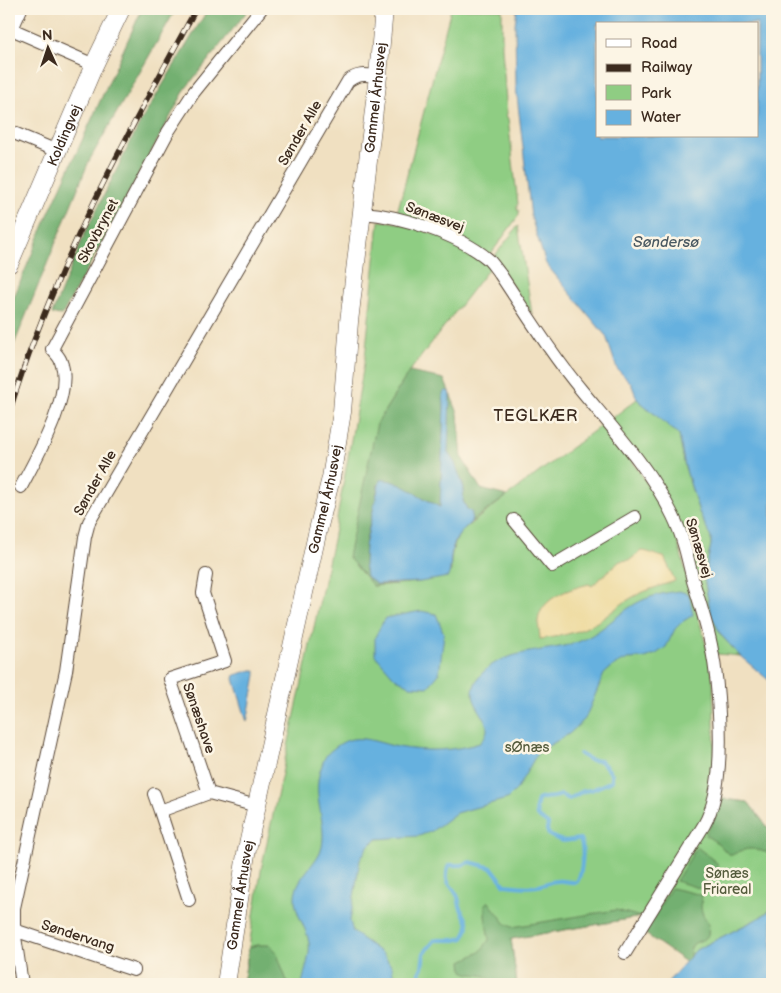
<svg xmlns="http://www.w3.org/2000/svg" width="781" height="993" viewBox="0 0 781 993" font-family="'Balsamiq Sans',sans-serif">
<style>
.green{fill:#8fcd83;stroke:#657c50}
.forest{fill:#73b071;stroke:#576d48}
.sand{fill:#eeda9e;stroke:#94825e}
.water{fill:#66b1df;stroke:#506e7e;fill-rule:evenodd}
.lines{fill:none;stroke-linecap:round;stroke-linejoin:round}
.stream{stroke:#66b1df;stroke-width:4}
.street-casing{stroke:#564536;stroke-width:14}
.secondary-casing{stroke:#564536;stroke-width:19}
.street{stroke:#fff;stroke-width:12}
.secondary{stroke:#fff;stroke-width:18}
.rail-casing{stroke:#3b2a1e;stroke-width:5.5}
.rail{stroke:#fcf5e5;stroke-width:4;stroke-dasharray:11;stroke-linecap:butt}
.labels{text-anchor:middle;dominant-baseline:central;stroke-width:5;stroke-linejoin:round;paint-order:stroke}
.street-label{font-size:14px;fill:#3b2a1e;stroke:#fcf5e5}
.park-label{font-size:14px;fill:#545b3c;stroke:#fcf5e5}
.water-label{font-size:15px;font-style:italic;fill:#4a5962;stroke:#fcf5e5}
.quarter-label{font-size:16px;letter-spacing:1px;fill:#3b2a1e;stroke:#fcf5e5}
</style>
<rect width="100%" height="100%" fill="#fcf5e5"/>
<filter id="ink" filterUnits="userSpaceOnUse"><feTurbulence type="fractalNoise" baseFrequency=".02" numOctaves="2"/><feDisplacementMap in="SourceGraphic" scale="10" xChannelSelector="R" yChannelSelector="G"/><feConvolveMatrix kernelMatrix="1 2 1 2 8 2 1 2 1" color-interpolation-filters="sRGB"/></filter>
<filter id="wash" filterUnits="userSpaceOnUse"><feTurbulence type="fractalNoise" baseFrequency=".0096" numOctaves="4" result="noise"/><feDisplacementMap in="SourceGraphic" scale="20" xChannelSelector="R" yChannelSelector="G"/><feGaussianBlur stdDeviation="1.12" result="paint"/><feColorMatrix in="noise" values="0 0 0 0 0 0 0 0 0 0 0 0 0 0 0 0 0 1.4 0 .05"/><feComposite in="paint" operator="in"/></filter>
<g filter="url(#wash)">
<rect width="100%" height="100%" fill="#f0e0c1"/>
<path class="green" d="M 451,9 L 502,9 L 502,48 L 507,114 L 506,115 L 508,119 L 518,204 L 517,205 L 517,210 L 519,210 L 519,215 L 490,255 L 397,213 Z
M 379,221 C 399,220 443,236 461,246 C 471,252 480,260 490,267 L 409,372 L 377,423 L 373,586 L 420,582 L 451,571 C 450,556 453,545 461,531 L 603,424 L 615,435 L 672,521 L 706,645 L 713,679 L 715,759 L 708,809 L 641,917 L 511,939 L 517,984 L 243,984 L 262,865 L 333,540 L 349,452 L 365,358 Z
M 518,226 L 532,314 L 493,258 Z
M 637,399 L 679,435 L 685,467 L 699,512 L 711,538 L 711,545 L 704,578 L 711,615 L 721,635 L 740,656 L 717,654 L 679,522 L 611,419 Z
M 718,798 L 748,802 L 772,833 L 772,909 L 759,918 L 696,950 L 686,962 L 656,909 Z"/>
<path class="forest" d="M 142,9 L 176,9 L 89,161 L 9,357 L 9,309 L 48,215 Z
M 208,9 L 249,9 L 186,88 L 62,315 L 52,314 L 85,233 L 141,121 Z
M 409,372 L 444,379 L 458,413 L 462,458 L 481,489 L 507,496 L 471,522 L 472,518 L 463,501 L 464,488 L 455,464 L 448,453 L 450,396 L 443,394 L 444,407 L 440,507 L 396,483 L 378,484 C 375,517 359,542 366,576 L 376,584 L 395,584 L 373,586 L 348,557 L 377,423 Z
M 721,799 L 748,802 L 772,833 L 772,855 C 755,848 749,846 732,855 L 727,853 L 719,844 L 705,835 L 718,812 Z
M 697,847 L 717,863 L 718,867 L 706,887 L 702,889 L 676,881 Z
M 671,888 L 702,895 L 701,908 L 703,915 L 709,924 L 708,936 C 697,945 690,939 690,957 L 686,962 L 644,933 Z
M 488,901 L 506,924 L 512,927 L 616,910 L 641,917 L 511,939 L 517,984 L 493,984 C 489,971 472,977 463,971 L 462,961 L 480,952 L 489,940 L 485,916 L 485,904 Z
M 257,945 L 270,945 L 276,951 L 288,984 L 243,984 L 249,947 Z"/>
<path class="sand" d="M 641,551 C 650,551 655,556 664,557 L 675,581 C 660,586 645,590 631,598 C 622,603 614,610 606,616 C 586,631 564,636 540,639 C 540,633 538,625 538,621 C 541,597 570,589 589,584 L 592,586 L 620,561 L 630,560 Z"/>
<path class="water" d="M 517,9 L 772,9 L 772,683 L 740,656 L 721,635 L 711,615 L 704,578 L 711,545 L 711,538 L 699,512 L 685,467 L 679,435 L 637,399 L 631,383 L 617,369 L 606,336 L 546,264 L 531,217 L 516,87 L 515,24 ZM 597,24 L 757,24 L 757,136 L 597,136 Z
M 445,391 L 449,391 L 450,396 L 448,453 L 455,463 L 464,488 L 463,501 L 467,509 L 472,513 L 471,522 C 460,532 452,542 451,557 C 450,564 451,570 448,577 L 420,582 L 376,584 L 366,576 L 364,564 L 365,546 L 380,480 C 396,477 424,500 440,507 L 444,407 L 443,393 Z
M 679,591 L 689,594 L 693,615 L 682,622 L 675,629 L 666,647 L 656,654 L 645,658 L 628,659 L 613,666 L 604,674 L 585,719 L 569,734 L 538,752 L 517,789 L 507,799 L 456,813 L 432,831 L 419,836 L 377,839 L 368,846 L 360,860 L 350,921 L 353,932 L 383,954 L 392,967 L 395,984 L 302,984 C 304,973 311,954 309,943 C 307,927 294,914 295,896 C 296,877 318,863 322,847 C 327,820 311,796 321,768 C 324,759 325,755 333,749 C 338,745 345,740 353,739 C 367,737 383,744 398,747 C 425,752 454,751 480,743 C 483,739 487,734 487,729 C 487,712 464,702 477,680 C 498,647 546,654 578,642 C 600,634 616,615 635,604 C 649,596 663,593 679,591 Z
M 421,611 L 436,614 L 444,634 L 439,674 L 428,687 L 410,686 L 395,678 L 375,655 L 375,637 L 385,618 Z
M 252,670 L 256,671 L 256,675 L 247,722 L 234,679 L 235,675 Z
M 772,909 L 772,984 L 666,984 L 696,950 L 759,918 Z"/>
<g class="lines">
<path class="stream" d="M 424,984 L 419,973 L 422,967 L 424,953 L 435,940 L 455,940 L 463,938 C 473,923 465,920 460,906 C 459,903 459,898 457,895 C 450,882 444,885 448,867 L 450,865 L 462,865 L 470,862 L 492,868 L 505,885 C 516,886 527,888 537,886 C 544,885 550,881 557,881 C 564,880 570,883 577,882 C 582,874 585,848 580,839 C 564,840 566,844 549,835 L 547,830 L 548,824 L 537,816 L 536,808 L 538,800 C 545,796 553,799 561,795 L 569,799 L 583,791 L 591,790 L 612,781 L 612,774 L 601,761 L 590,760 L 580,754"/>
</g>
</g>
<g filter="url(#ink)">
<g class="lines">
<g class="street-casing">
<path id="street" d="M 9,28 L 94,65
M 12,29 L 21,9
M 9,131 L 57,151
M 363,213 C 401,216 458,234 488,259 C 492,263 496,269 500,274 C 526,313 552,355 582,391 C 615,431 650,469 673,516 C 683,536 688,559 693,581 C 700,604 708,627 712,650 C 716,671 718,693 719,714 C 721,749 721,795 704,825 L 625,953
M 21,487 C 36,458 74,394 61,362 C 60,357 55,353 52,349 L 168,132 L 194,92 L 261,9
M 514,520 L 552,566 L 635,517
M 206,575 L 203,593 L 225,661 L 170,679 L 209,793
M 154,794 L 160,811 L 209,793 L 257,806
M 160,811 L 189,900
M 14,930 L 134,970
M 22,984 L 14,930 L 14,908 L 66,671 L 85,537 L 89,522 L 348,81 C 358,73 366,75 378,76"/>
</g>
<g class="secondary-casing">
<g id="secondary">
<path id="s1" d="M 9,264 L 94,65 L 121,9"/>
<path id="s2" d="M 226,984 L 246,854 L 317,534 L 331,478 L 342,412 L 349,322 L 378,76 L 384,9"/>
</g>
</g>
<use href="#street" class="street"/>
<use href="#secondary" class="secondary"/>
<g class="rail-casing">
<path id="rail" d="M 9,413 C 53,270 124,139 196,9"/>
</g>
<use href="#rail" class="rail"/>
</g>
</g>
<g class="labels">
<g class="street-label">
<text stroke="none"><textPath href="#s2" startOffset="900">Gammel Århusvej</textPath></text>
<text transform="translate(300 133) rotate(-60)">Sønder Alle</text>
<text stroke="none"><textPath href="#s1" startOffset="140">Koldingvej</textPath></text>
<text transform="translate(435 217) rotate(21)">Sønæsvej</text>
<text transform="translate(98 231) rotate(-62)">Skovbrynet</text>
<text transform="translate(95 483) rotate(-61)">Sønder Alle</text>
<text stroke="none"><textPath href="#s2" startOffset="495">Gammel Århusvej</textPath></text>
<text transform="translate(699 548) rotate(73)">Sønæsvej</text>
<text transform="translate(199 718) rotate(71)">Sønæshave</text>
<text stroke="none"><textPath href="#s2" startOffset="90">Gammel Århusvej</textPath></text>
<text transform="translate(78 936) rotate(18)">Søndervang</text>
</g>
<g class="park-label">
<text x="527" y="747">sØnæs</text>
<text x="727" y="873">Sønæs<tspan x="727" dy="16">Friareal</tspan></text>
</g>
<g class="water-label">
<text x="666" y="242">Søndersø</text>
</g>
<g class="quarter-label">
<text x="536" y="416">TEGLKÆR</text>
</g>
</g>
<rect width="781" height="993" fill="none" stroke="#fcf5e5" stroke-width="30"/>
<rect x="596" y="22" width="162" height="115" fill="#fcf5e5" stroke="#afa495"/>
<rect x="606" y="39" width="25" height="8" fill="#ffffff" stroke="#afa495"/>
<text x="641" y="48" font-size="15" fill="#3b2a1e">Road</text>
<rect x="606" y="64" width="25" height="8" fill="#3b2a1e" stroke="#afa495"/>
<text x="641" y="72" font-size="15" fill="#3b2a1e">Railway</text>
<rect x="606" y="85" width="25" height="15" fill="#8fcd83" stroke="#afa495"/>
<text x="641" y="98" font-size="15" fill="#3b2a1e">Park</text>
<rect x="606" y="110" width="25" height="15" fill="#66b1df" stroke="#afa495"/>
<text x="641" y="122" font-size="15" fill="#3b2a1e">Water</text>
<g transform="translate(48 48) rotate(357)" stroke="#fcf5e5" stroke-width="4" paint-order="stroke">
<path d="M0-4L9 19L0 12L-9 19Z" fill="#3b2a1e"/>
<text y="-8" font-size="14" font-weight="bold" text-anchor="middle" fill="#3b2a1e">N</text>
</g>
</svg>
